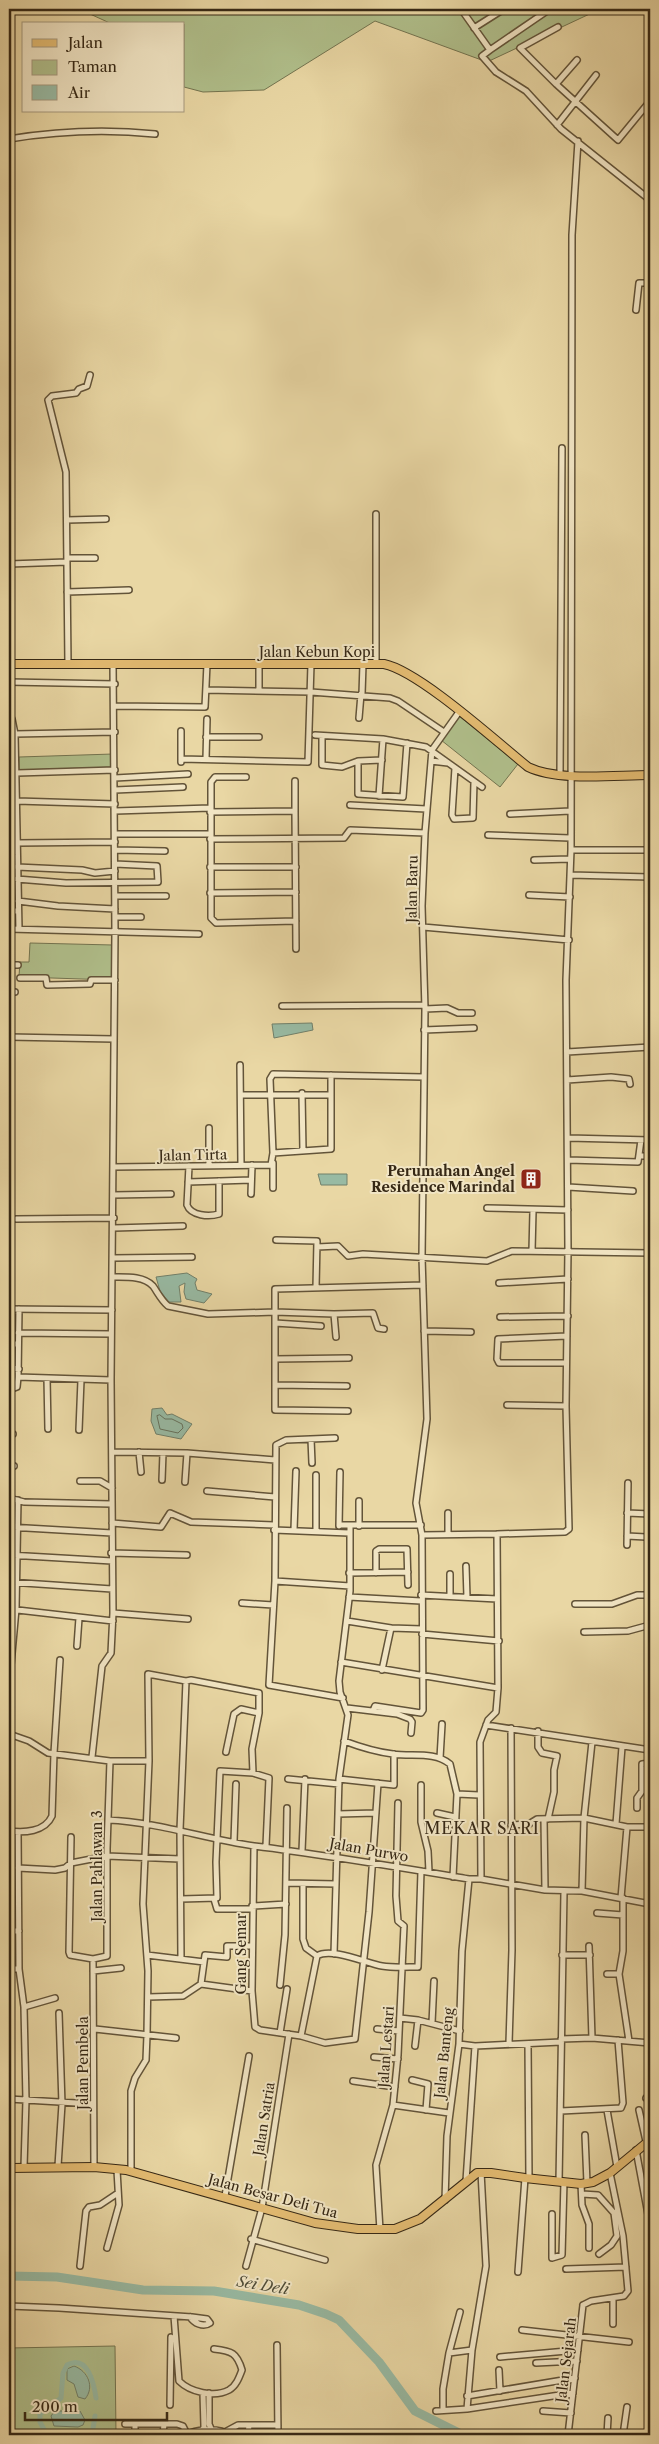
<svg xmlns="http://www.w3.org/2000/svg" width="659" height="2444" viewBox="0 0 659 2444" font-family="'Libre Caslon Text',serif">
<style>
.green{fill:#b0bf8b;stroke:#737450}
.water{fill:#98baa3;stroke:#71806a}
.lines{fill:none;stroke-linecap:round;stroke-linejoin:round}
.shore{stroke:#67715c;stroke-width:1}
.canal{stroke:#98baa3;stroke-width:5}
.river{stroke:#98baa3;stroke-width:9}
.minor-casing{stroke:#635439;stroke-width:8}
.primary-casing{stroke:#362815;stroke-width:10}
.minor{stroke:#f1e5c4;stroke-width:5}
.primary{stroke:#e4bc72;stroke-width:8}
.labels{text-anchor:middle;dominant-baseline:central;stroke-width:4;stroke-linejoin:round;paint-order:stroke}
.street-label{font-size:14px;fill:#362815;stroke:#f1e5c4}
.poi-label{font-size:14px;font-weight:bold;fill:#362815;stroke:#f1e5c4;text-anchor:end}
.water-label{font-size:15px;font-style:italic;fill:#4e4c38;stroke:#f1e5c4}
.quarter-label{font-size:16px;letter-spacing:1px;fill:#362815;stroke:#f1e5c4}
</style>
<rect width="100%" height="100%" fill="#e9d7a4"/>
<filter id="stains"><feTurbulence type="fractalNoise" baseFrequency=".004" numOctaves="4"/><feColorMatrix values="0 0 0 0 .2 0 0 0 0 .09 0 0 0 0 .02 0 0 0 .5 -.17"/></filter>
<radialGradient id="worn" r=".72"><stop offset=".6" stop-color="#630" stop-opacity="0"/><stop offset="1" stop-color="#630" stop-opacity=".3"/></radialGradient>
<path class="green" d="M 79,9 L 594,9 L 596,11 L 487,62 L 375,21 L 264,90 L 203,92 L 184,87 L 184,24 L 112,24 Z
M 459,716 L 518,764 L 500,787 L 441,740 Z
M 113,754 L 113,767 L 19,770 L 19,757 Z
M 30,943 L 113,945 L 112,980 L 22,977 L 19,976 L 20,962 L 29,962 Z
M 115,2346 L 116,2435 L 10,2435 L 9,2348 Z"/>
<path class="water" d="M 312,1023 L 313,1030 L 274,1038 L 272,1024 Z
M 318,1174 L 347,1174 L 347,1185 L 321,1185 Z
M 187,1273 L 197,1279 L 195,1283 L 197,1290 L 212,1294 L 204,1303 L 186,1299 L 184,1292 L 185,1283 L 179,1286 L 181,1302 L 169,1302 L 160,1291 L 156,1277 Z
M 162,1408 L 167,1415 L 172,1414 L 192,1424 L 181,1439 L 156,1434 L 151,1421 L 152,1409 Z
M 74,2366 C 88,2371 95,2387 85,2399 L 78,2397 L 74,2384 L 67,2380 L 67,2369 Z
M 59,2411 L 80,2411 L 85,2420 L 83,2425 L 78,2427 L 54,2426 L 51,2416 L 54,2412 Z"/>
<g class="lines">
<path class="shore" d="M 160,1415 L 165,1419 L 172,1419 L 182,1424 L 183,1428 L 178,1433 L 160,1429 L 157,1416 Z"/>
<path class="canal" d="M 47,2435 L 40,2422 L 40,2414 L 61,2398 L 63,2373 L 67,2365 C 88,2354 94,2384 96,2398
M 92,2435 L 95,2416"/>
<path class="river" d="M 643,9 L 650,13
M 9,2276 L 57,2277 L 143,2290 L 214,2291 L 299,2305 L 326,2314 L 339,2320 L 379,2362 L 415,2411 L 463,2435"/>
<g class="minor-casing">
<path id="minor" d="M 461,9 L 490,50 L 482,56 L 496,72 L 526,91 L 561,129 L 650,200
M 474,28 L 504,9
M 490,50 L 550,9
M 577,60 L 556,84 L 618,140 L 650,101
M 556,84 L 520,48 L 558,27
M 557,125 L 596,75
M 9,139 C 58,131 106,129 155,134
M 636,310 L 639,283 L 650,283
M 376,514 L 376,664
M 67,520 L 106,519
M 67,558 L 95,558
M 9,564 L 67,562
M 67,592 L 129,590
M 68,664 L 66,472 L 48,400 L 52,396 L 76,393 L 79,389 L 87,386 L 90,375
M 9,682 L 115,684
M 206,690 L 311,692 L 390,698 L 398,701 L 444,732
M 259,691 L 259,664
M 362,694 L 363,664
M 115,706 L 205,707 L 207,664
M 9,718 L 12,719 L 15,734 L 19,929
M 359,718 L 361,694
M 15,734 L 115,732
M 315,735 L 383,739 L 426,747 L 482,787
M 322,736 L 322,765 L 342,767 L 358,761 L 382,760
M 206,737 L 259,737
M 181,759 L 308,762 L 311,664
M 206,759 L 207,719
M 358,761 L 358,794 L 403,797 L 407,743
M 431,761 L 448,763
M 181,762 L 181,731
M 455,768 L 452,815 L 454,819 L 473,818 L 474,782
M 17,773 L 115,770
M 560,774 L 562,448
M 246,777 L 215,777 L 211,782 L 211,918 L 216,923 L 296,921
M 115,778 L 188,774
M 295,781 L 295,811
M 115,790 L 183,787
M 379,796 L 383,739
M 17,801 L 115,804
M 350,805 L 426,809
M 115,811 L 210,808
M 210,812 L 295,811 L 296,949
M 510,814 L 570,811
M 115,834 L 210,834
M 488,835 L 570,838
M 210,839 L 344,838 L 350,830 L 425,833
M 17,843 L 115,842
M 115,850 L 165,851
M 571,850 L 650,850
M 9,851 L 17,852
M 534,860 L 570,859
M 17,867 L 82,870 L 95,873 L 115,871
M 210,867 L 296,867
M 570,875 L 650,877
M 17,879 L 66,883 L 158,882 L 157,866 L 115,864
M 210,893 L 296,892
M 529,895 L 570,897
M 115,896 L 166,896
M 18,901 L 58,906 L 115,909
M 9,911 L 18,911
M 115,917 L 141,917
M 423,927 L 569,940
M 9,929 L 199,934
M 9,965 L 18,965
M 20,978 L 46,978 L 47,985 L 90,984 L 91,980 L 115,980
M 9,992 L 15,992
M 282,1006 L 425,1005
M 425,1009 L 447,1008 L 458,1013 L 472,1013
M 424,1030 L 474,1028
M 9,1037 L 114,1039
M 567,1052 L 650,1047
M 240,1065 L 241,1165
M 567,1080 L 611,1077 L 629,1079 L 630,1084
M 302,1093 L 303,1151
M 241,1095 L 331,1095
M 209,1128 L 209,1165
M 568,1138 L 650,1140
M 273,1153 L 270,1079 L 273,1074 L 424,1077
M 640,1156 L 650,1156
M 568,1160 L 638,1162 L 641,1140
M 273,1163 L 273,1188
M 189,1166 L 187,1205 C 191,1216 209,1217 219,1214 L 219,1181
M 113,1167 L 271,1165 L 273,1153 L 331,1149 L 331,1075
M 188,1182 L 251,1180
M 568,1187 L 633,1191
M 251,1194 L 252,1165
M 113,1195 L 171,1194
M 487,1208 L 568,1210
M 16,1219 L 114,1218
M 114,1228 L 183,1226
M 276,1240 L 317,1241 L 316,1288
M 317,1247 L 338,1246 L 348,1256 L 363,1254 L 487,1261 L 512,1251 L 650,1253
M 532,1251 L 533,1211
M 113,1258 L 192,1257
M 114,1277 C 126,1277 144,1276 153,1286 C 158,1293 161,1300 168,1306 L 208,1314 L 275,1312 L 334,1314 L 336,1337
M 499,1283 L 568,1279
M 9,1309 L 112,1310
M 19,1309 L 18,1377 L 111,1380
M 334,1314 L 373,1313 L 378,1328 L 384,1329
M 500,1317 L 568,1316
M 275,1323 L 321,1326
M 424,1331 L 471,1332
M 18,1333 L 111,1334
M 9,1344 L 18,1344
M 275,1359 L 349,1358
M 566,1363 L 499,1363 L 497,1359 L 498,1339 L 567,1336
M 9,1368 L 19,1369
M 47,1378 L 48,1429
M 275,1385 L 347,1386
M 9,1390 L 17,1387 L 18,1377
M 507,1405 L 566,1406
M 348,1411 L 275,1410 L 275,1289 L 423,1285
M 79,1430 L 81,1380
M 9,1434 L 13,1434
M 335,1438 L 286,1440 L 276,1445 L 275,1581 L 269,1685 L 343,1698
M 311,1439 L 312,1463
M 112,1452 L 187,1453 L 275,1460
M 139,1452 L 141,1472
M 9,1466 L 14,1466
M 316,1475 L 316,1531
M 162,1480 L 163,1453
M 80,1481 L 100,1481 L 112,1488
M 185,1482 L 187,1453
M 207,1491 L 275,1497
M 9,1498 L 24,1502 L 111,1504
M 359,1501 L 359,1526
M 448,1513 L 448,1534
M 627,1513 L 650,1514
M 112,1523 L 161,1527 L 170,1513 L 191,1522 L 274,1525
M 339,1525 L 421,1525
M 339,1526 L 340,1472
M 9,1527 L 112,1533
M 274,1530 L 349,1533
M 294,1530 L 296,1471
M 422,1535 L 497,1534
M 627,1536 L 646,1537
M 627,1545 L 628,1483
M 111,1553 L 187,1555
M 9,1555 L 112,1561
M 466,1566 L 467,1597
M 349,1573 L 408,1572
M 376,1573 L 376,1551 L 379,1549 L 407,1549 L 408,1585
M 450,1574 L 450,1596
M 275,1581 L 350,1586
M 9,1582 L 112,1589
M 421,1595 L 497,1599
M 349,1597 L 421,1601
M 242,1603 L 273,1605
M 575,1604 L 612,1604 L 637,1595 L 650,1595
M 9,1609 L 113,1621
M 113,1613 L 188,1619
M 347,1621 L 391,1628 L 422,1629
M 584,1632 L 628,1631 L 650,1625
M 422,1634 L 499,1641
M 77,1646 L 79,1618
M 341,1662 L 498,1688
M 382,1670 L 391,1628
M 9,1687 L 16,1609 L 18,1500
M 347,1708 L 397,1714 L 410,1719 L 412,1722 L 411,1733
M 373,1711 L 375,1706 L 421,1713 L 423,1710 L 422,1535 L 416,1503 L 427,1419 L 422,1257 L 425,1009 L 422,906 L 425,833 L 432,750 L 459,712
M 486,1725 L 650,1750
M 538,1731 L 538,1747 L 542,1753 L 557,1756 L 554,1770 L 554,1792 L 548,1819
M 9,1734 L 29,1741 L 48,1753 L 110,1761 L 149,1761
M 344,1741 C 360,1747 376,1752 393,1754 C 412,1757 434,1751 450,1764 L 457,1794 L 453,1877
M 226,1752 L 234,1714 L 241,1709 L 259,1713
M 92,1757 L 102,1666 L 111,1653 L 113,1613 L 111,1380 L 115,932 L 113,664
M 440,1758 L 442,1724
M 288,1779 L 339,1784
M 339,1779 L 394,1785 L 394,1754
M 421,1785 L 421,1822 L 428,1851 L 429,1872
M 457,1794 L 479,1795
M 637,1808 L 637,1798 L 642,1791 L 642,1764 L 650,1763
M 437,1813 L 455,1817
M 338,1814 L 376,1813
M 544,1819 L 545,1890
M 108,1820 C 158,1822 205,1839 254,1846 C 326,1855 397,1867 469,1879 L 481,1879 L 545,1890 L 582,1891 L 650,1904
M 616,1824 L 622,1747
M 511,1825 L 529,1824 L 537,1819 L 584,1818 L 627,1827 L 650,1827
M 9,1831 C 24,1833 45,1832 52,1816 L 54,1753 L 60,1660
M 18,1832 L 19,1969 L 24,2007 L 26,2100 L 24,2167
M 71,1837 L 69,1952 L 70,1955 L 93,1959 L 107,1956 L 107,1849 L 110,1761
M 234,1841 L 236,1784
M 254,1846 L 252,1991 L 255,2027 L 260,2030 L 301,2036 L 325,2043 L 355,2039 L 369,1912 L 378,1783
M 302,1851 L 305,1779
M 18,1868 L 55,1870 L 65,1868 L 71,1863 L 107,1856 L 180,1859
M 481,1879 L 480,1742 L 488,1720 L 496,1712 L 498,1688 L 497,1534 L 565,1532 L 569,1529 L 566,1406 L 568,1250 L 566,980 L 571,850 L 572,235 L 578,141
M 287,1883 L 336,1884
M 303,1884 L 303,1939 L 306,1948 L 317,1956
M 582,1891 L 584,1818 L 592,1742
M 621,1898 L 627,1827
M 623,1898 L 623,1951 L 619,1974 L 629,2041
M 181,1899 L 217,1898 L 216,1862 L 220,1771 L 253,1773 L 269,1778 L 266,1846
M 214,1899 L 217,1909 L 252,1909
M 252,1906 L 286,1904
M 597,1913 L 623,1915
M 9,1931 L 19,1931
M 589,1946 L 592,2038
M 334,1954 L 339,1779 L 348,1715 L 340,1692 L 339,1681 L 350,1591 L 350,1526
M 147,1955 L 204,1962
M 562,1955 L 590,1955
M 317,1956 C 331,1947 366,1963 382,1966 C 393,1968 407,1967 418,1967 L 421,1871
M 93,1959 L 94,2167
M 181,1959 L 180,1830 L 186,1681
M 9,1969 L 19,1969
M 93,1971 L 121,1968
M 607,1974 L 619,1974
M 201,1984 L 205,1955 L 227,1957 L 227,1946 L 252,1946
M 280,1985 L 285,1935 L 287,1808
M 148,1997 L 183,1996 L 201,1984 L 252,1991
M 24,2007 L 55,1998
M 400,2018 L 418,2020 L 460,2031
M 432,2023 L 434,1981
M 95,2029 L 176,2038
M 377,2029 L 399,2031
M 280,2033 L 287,1989
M 301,2036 L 317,1956
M 561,2039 L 592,2038 L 650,2043
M 509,2043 L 512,1950 L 511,1728
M 459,2044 L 475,2046 L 561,2042
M 528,2044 L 529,2179
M 415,2046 L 418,2020
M 374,2057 L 398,2059
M 412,2080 L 428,2084 L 426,2110
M 353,2081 L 395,2087
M 646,2098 L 650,2099
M 9,2099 L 93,2104
M 393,2105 L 449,2113
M 607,2110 L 617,2167
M 639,2110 L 650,2159
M 561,2111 L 621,2108 L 623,2103 L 618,2040
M 585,2135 L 587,2183
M 636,2150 L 650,2225
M 58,2166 L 62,2104 L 59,2013
M 131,2171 L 131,2091 L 135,2078 L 146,2060 L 147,2035 L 148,1971 L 143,1904 L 149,1761 L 148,1674 L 186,1681 L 191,1680 L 259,1693 L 259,1713 L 252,1749 L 253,1773
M 481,2172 L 486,2266 L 472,2350 L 467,2409 L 573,2393
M 466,2181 L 475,2046
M 559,2182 L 564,1892
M 581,2184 L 582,2205 L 589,2224 L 589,2248
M 582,2194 L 598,2195 L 614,2213 L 617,2236 L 611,2245 L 599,2254
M 225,2196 L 249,2056
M 445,2200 L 447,2136 L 459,2044 L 462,1951 L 469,1879
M 552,2214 L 552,2258 L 562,2255 L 564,2182
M 380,2230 L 376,2165 L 393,2105 L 398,2055 L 404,1926 L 398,1921 L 396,1896 L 398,1803
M 251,2239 L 325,2260
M 107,2248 L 119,2205 L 117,2170
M 80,2266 L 86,2211 L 89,2207 L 100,2205 L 118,2193
M 246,2266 L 262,2208 L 289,2034
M 566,2269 L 626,2267
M 518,2272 L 525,2178
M 583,2305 L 591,2301 L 624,2296 L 628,2291 L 623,2236 L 610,2173
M 9,2306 L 59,2308 L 192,2317 L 207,2319 L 210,2323 C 203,2328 194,2323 190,2317
M 174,2316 L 179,2381 C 190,2392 214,2398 229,2390 C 236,2386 239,2378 242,2370 C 237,2353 232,2351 214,2349
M 613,2324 L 613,2298
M 522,2330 L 629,2342
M 277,2345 L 278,2435
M 449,2353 L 460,2312
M 500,2357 L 578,2350
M 536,2363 L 577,2361
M 499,2370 L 500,2391
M 209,2393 L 209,2424 L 212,2431
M 467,2396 L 575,2378
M 170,2405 L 171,2337
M 443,2410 L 443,2389 L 449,2353 L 472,2350
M 436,2411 L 467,2409
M 543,2411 L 571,2413
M 125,2424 L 177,2424 L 183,2426 L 187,2434
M 202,2431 L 204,2427 L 203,2393
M 225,2432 L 238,2425 L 278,2425
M 135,2435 L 135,2424
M 163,2435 L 164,2424
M 186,2435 C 195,2429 220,2427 229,2435
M 248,2435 L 249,2425
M 568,2435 L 583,2305
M 607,2435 L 608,2418
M 623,2435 L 627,2407"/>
</g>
<g class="primary-casing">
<path id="primary" d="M 9,664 L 384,664 C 419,671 497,742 528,767 C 559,782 615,775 650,775
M 9,2168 L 94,2167 L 126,2170 L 315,2223 L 358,2229 L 395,2229 L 420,2219 L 477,2173 L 491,2173 L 525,2178 L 581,2184 L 593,2182 L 610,2173 L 650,2140"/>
</g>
<use href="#minor" class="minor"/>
<use href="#primary" class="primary"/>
</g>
<defs>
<g id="building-square" transform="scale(1.125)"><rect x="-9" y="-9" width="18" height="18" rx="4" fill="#8f2418" stroke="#f1e5c4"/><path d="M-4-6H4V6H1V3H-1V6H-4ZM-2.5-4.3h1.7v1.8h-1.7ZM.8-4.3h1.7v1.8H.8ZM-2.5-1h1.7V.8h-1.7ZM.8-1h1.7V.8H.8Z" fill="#fff"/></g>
</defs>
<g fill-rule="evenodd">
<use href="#building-square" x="531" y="1179"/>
</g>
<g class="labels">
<g class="street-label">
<text x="317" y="652">Jalan Kebun Kopi</text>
<text transform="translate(412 889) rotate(-89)">Jalan Baru</text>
<text transform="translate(193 1155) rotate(-1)">Jalan Tirta</text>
<text transform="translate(369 1850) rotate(10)">Jalan Purwo</text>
<text transform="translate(97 1866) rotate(-90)">Jalan Pahlawan 3</text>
<text transform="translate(241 1954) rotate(-90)">Gang Semar</text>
<text transform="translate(386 2047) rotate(-86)">Jalan Lestari</text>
<text transform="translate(444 2053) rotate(-84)">Jalan Banteng</text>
<text transform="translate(83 2063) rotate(-90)">Jalan Pembela</text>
<text transform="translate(264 2119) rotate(-81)">Jalan Satria</text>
<text transform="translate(273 2196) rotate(15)">Jalan Besar Deli Tua</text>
<text transform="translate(566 2360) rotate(-83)">Jalan Sejarah</text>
</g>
<g class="poi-label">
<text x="515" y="1171">Perumahan Angel<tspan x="515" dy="16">Residence Marindal</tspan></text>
</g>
<g class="water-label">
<text transform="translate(263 2285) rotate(9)">Sei Deli</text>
</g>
<g class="quarter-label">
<text x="482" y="1828">MEKAR SARI</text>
</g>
</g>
<rect width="659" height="2444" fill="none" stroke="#e9d7a4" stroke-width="30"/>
<rect x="10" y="10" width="639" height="2424" fill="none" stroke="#362815" stroke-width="2.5"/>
<rect x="15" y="15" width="629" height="2414" fill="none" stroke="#362815"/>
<rect x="22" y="22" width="162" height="90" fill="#f1e5c4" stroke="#a6997e"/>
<rect x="32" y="39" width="25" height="8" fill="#e4bc72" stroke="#a6997e"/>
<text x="68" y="48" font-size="15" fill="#362815">Jalan</text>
<rect x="32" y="60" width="25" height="15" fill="#b0bf8b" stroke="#a6997e"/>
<text x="68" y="72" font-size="15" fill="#362815">Taman</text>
<rect x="32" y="85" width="25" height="15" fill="#98baa3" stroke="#a6997e"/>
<text x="68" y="98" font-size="15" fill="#362815">Air</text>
<path d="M25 2412v8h142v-8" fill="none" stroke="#362815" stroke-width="2.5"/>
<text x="32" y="2412" font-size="15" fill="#362815" stroke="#f1e5c4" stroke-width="4" paint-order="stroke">200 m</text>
<rect width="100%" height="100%" filter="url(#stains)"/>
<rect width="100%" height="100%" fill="url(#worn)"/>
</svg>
